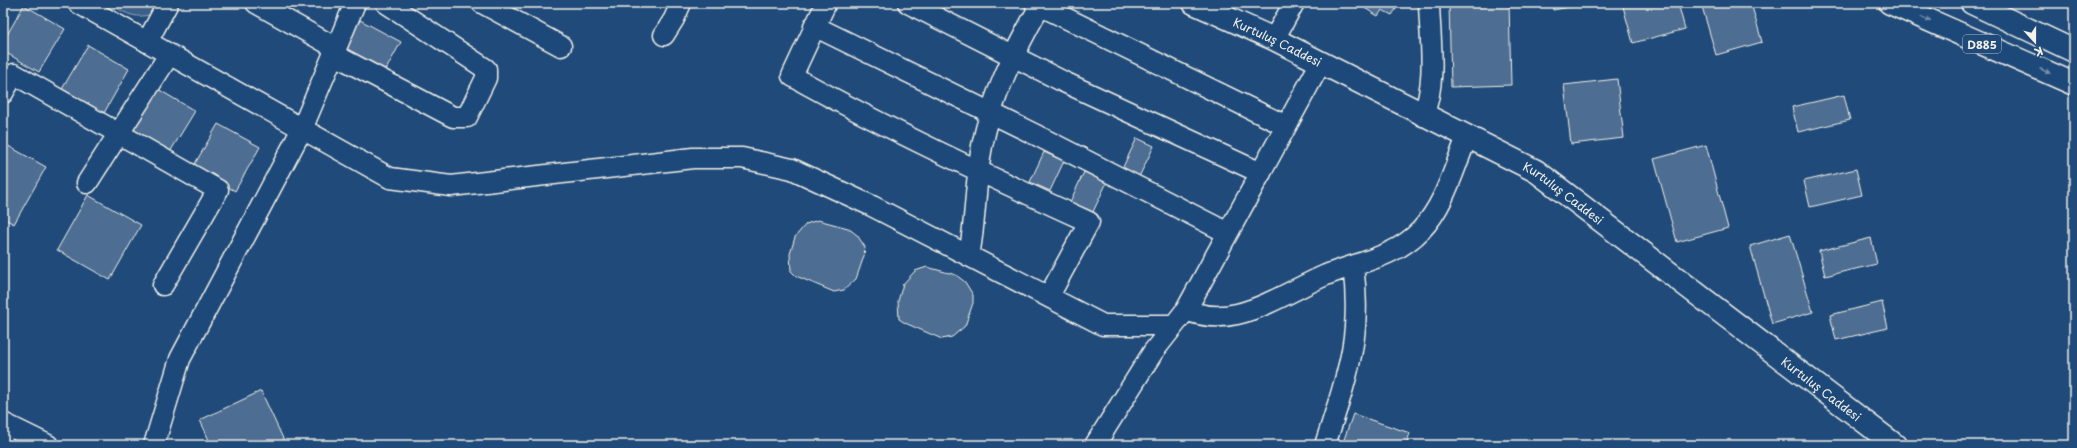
<svg xmlns="http://www.w3.org/2000/svg" width="2077" height="448" viewBox="0 0 2077 448" font-family="'Playpen Sans',sans-serif">
<style>
.green{fill:#3a5f88;stroke:#97a8b8}
.building{fill:#4d6e92;stroke:#f4f1e8}
.lines{fill:none;stroke-linecap:round;stroke-linejoin:round}
.minor-casing{stroke:#f4f1e8;stroke-width:23}
.major-casing{stroke:#f4f1e8;stroke-width:25}
.highway-casing{stroke:#f4f1e8;stroke-width:25}
.minor{stroke:#1f4a7a;stroke-width:20}
.major{stroke:#1f4a7a;stroke-width:22}
.highway{stroke:#1f4a7a;stroke-width:22}
.oneway{fill:#748da6}
.labels{text-anchor:middle;dominant-baseline:central;stroke-width:3.5;stroke-linejoin:round;paint-order:stroke}
.shield{fill:#1f4a7a;stroke:#b4bfc7;stroke-width:1}
.shield-label{font-size:11px;font-weight:bold;fill:#f4f1e8}
.street-label{font-size:12px;fill:#f4f1e8;stroke:#1f4a7a}
</style>
<rect width="100%" height="100%" fill="#1f4a7a"/>
<filter id="ink" filterUnits="userSpaceOnUse"><feTurbulence type="fractalNoise" baseFrequency=".025" numOctaves="2"/><feDisplacementMap in="SourceGraphic" scale="8" xChannelSelector="R" yChannelSelector="G"/><feConvolveMatrix kernelMatrix="1 2 1 2 8 2 1 2 1" color-interpolation-filters="sRGB"/></filter>
<g filter="url(#ink)">
<path class="green" d="M 108,3 L 156,3 L 149,15 C 132,19 122,11 108,3 Z"/>
<path class="building" d="M 1356,3 L 1400,3 L 1392,15 L 1382,10 L 1378,16 Z
M 1449,3 L 1509,3 L 1511,85 L 1451,87 Z
M 1552,3 L 1591,3 L 1553,10 Z
M 1622,3 L 1678,3 L 1685,29 L 1633,43 Z
M 1701,3 L 1751,3 L 1762,42 L 1716,55 Z
M 24,5 L 65,29 L 39,72 L 3,51 L 3,42 Z
M 360,20 L 401,42 L 383,75 L 342,54 Z
M 88,45 L 129,69 L 104,113 L 62,89 Z
M 1617,79 L 1624,138 L 1571,144 L 1564,85 Z
M 156,88 L 195,111 L 170,152 L 131,129 Z
M 1844,95 L 1850,120 L 1798,132 L 1792,107 Z
M 218,124 L 260,147 L 235,191 L 193,167 Z
M 1137,138 L 1154,146 L 1138,179 L 1121,171 Z
M 3,143 L 46,167 L 14,224 L 3,218 Z
M 1706,145 L 1728,228 L 1677,242 L 1654,159 Z
M 1044,152 L 1064,161 L 1050,191 L 1030,182 Z
M 1856,169 L 1862,195 L 1810,207 L 1804,181 Z
M 1084,172 L 1107,182 L 1092,214 L 1069,204 Z
M 88,195 L 141,225 L 110,280 L 57,250 Z
M 818,220 L 848,228 L 857,235 L 865,247 L 864,256 L 856,279 L 844,290 L 834,292 L 796,276 L 791,271 L 790,254 L 795,237 L 806,224 Z
M 1790,234 L 1813,312 L 1772,324 L 1750,246 Z
M 1871,238 L 1877,264 L 1825,276 L 1819,251 Z
M 927,267 L 956,275 L 965,282 L 973,295 L 973,303 L 965,326 L 952,337 L 942,339 L 905,323 L 899,319 L 898,301 L 903,284 L 915,271 Z
M 1882,302 L 1888,328 L 1836,340 L 1830,315 Z
M 261,391 L 286,445 L 211,445 L 200,420 Z
M 1353,414 L 1410,433 L 1406,445 L 1342,445 Z"/>
<g class="lines">
<g class="minor-casing">
<path id="minor" d="M 78,3 L 390,178 L 451,186 L 693,158 L 742,158 L 792,169 L 872,206 L 1103,325 L 1174,325
M 256,3 L 336,48
M 482,3 L 561,46
M 826,3 L 792,76 C 889,130 988,176 1089,222 L 1049,296
M 908,3 L 1064,82 L 1261,173
M 1035,3 L 1286,126
M 814,26 L 1036,135 L 1228,233
M 664,35 L 674,19 L 681,3
M 1274,39 L 1294,3
M 147,42 L 168,3
M 333,54 L 453,117 L 467,117 L 486,78 L 486,69 L 386,3
M 3,93 L 14,74 L 218,190 L 163,285
M 1423,116 C 1437,81 1430,40 1429,3
M 87,183 L 169,55
M 969,256 C 976,219 975,182 982,146 C 992,96 1015,50 1040,6
M 1186,310 C 1203,317 1219,318 1237,314 C 1267,307 1298,287 1326,275 C 1359,262 1396,257 1421,230 C 1445,205 1454,168 1467,137
M 3,423 L 48,445
M 3,444 L 4,445
M 154,445 L 180,359 L 302,129 L 355,3
M 1095,445 L 1153,352 L 1186,310 L 1320,64
M 1325,445 C 1346,379 1363,337 1353,266"/>
</g>
<g class="major-casing">
<g id="major">
<path id="s1" d="M 1194,3 L 1274,39 L 1536,171 L 1895,445"/>
</g>
</g>
<g class="highway-casing">
<path id="highway" d="M 1890,3 L 2074,84
M 1972,3 L 2074,51"/>
</g>
<use href="#minor" class="minor"/>
<use href="#major" class="major"/>
<use href="#highway" class="highway"/>
</g>
<defs><path id="oneway-solid" d="M-6-.8H1V-3.2L6.5 0L1 3.2V.8H-6Z"/></defs>
<g class="oneway">
<use href="#oneway-solid" transform="translate(1926 19) rotate(24)"/>
<use href="#oneway-solid" transform="translate(2045 71) rotate(24)"/>
</g>
</g>
<g class="labels">
<rect class="shield" x="1963" y="35" width="38" height="18" rx="3"/>
<g class="shield-label">
<text x="1982" y="44">D885</text>
</g>
<g class="street-label">
<text stroke="none"><textPath href="#s1" startOffset="92">Kurtuluş Caddesi</textPath></text>
<text stroke="none"><textPath href="#s1" startOffset="416">Kurtuluş Caddesi</textPath></text>
<text stroke="none"><textPath href="#s1" startOffset="740">Kurtuluş Caddesi</textPath></text>
</g>
</g>
<rect width="2077" height="448" fill="none" stroke="#1f4a7a" stroke-width="16"/>
<rect x="8" y="8" width="2061" height="432" fill="none" stroke="#f4f1e8" stroke-width="1.5" filter="url(#ink)"/>
<g transform="translate(2035 42) rotate(159)" stroke="#1f4a7a" stroke-width="3" paint-order="stroke">
<path d="M0-3L7 15L0 10L-7 15Z" fill="#f4f1e8"/>
<text y="-6" font-size="11" font-weight="bold" text-anchor="middle" fill="#f4f1e8">K</text>
</g>
</svg>
